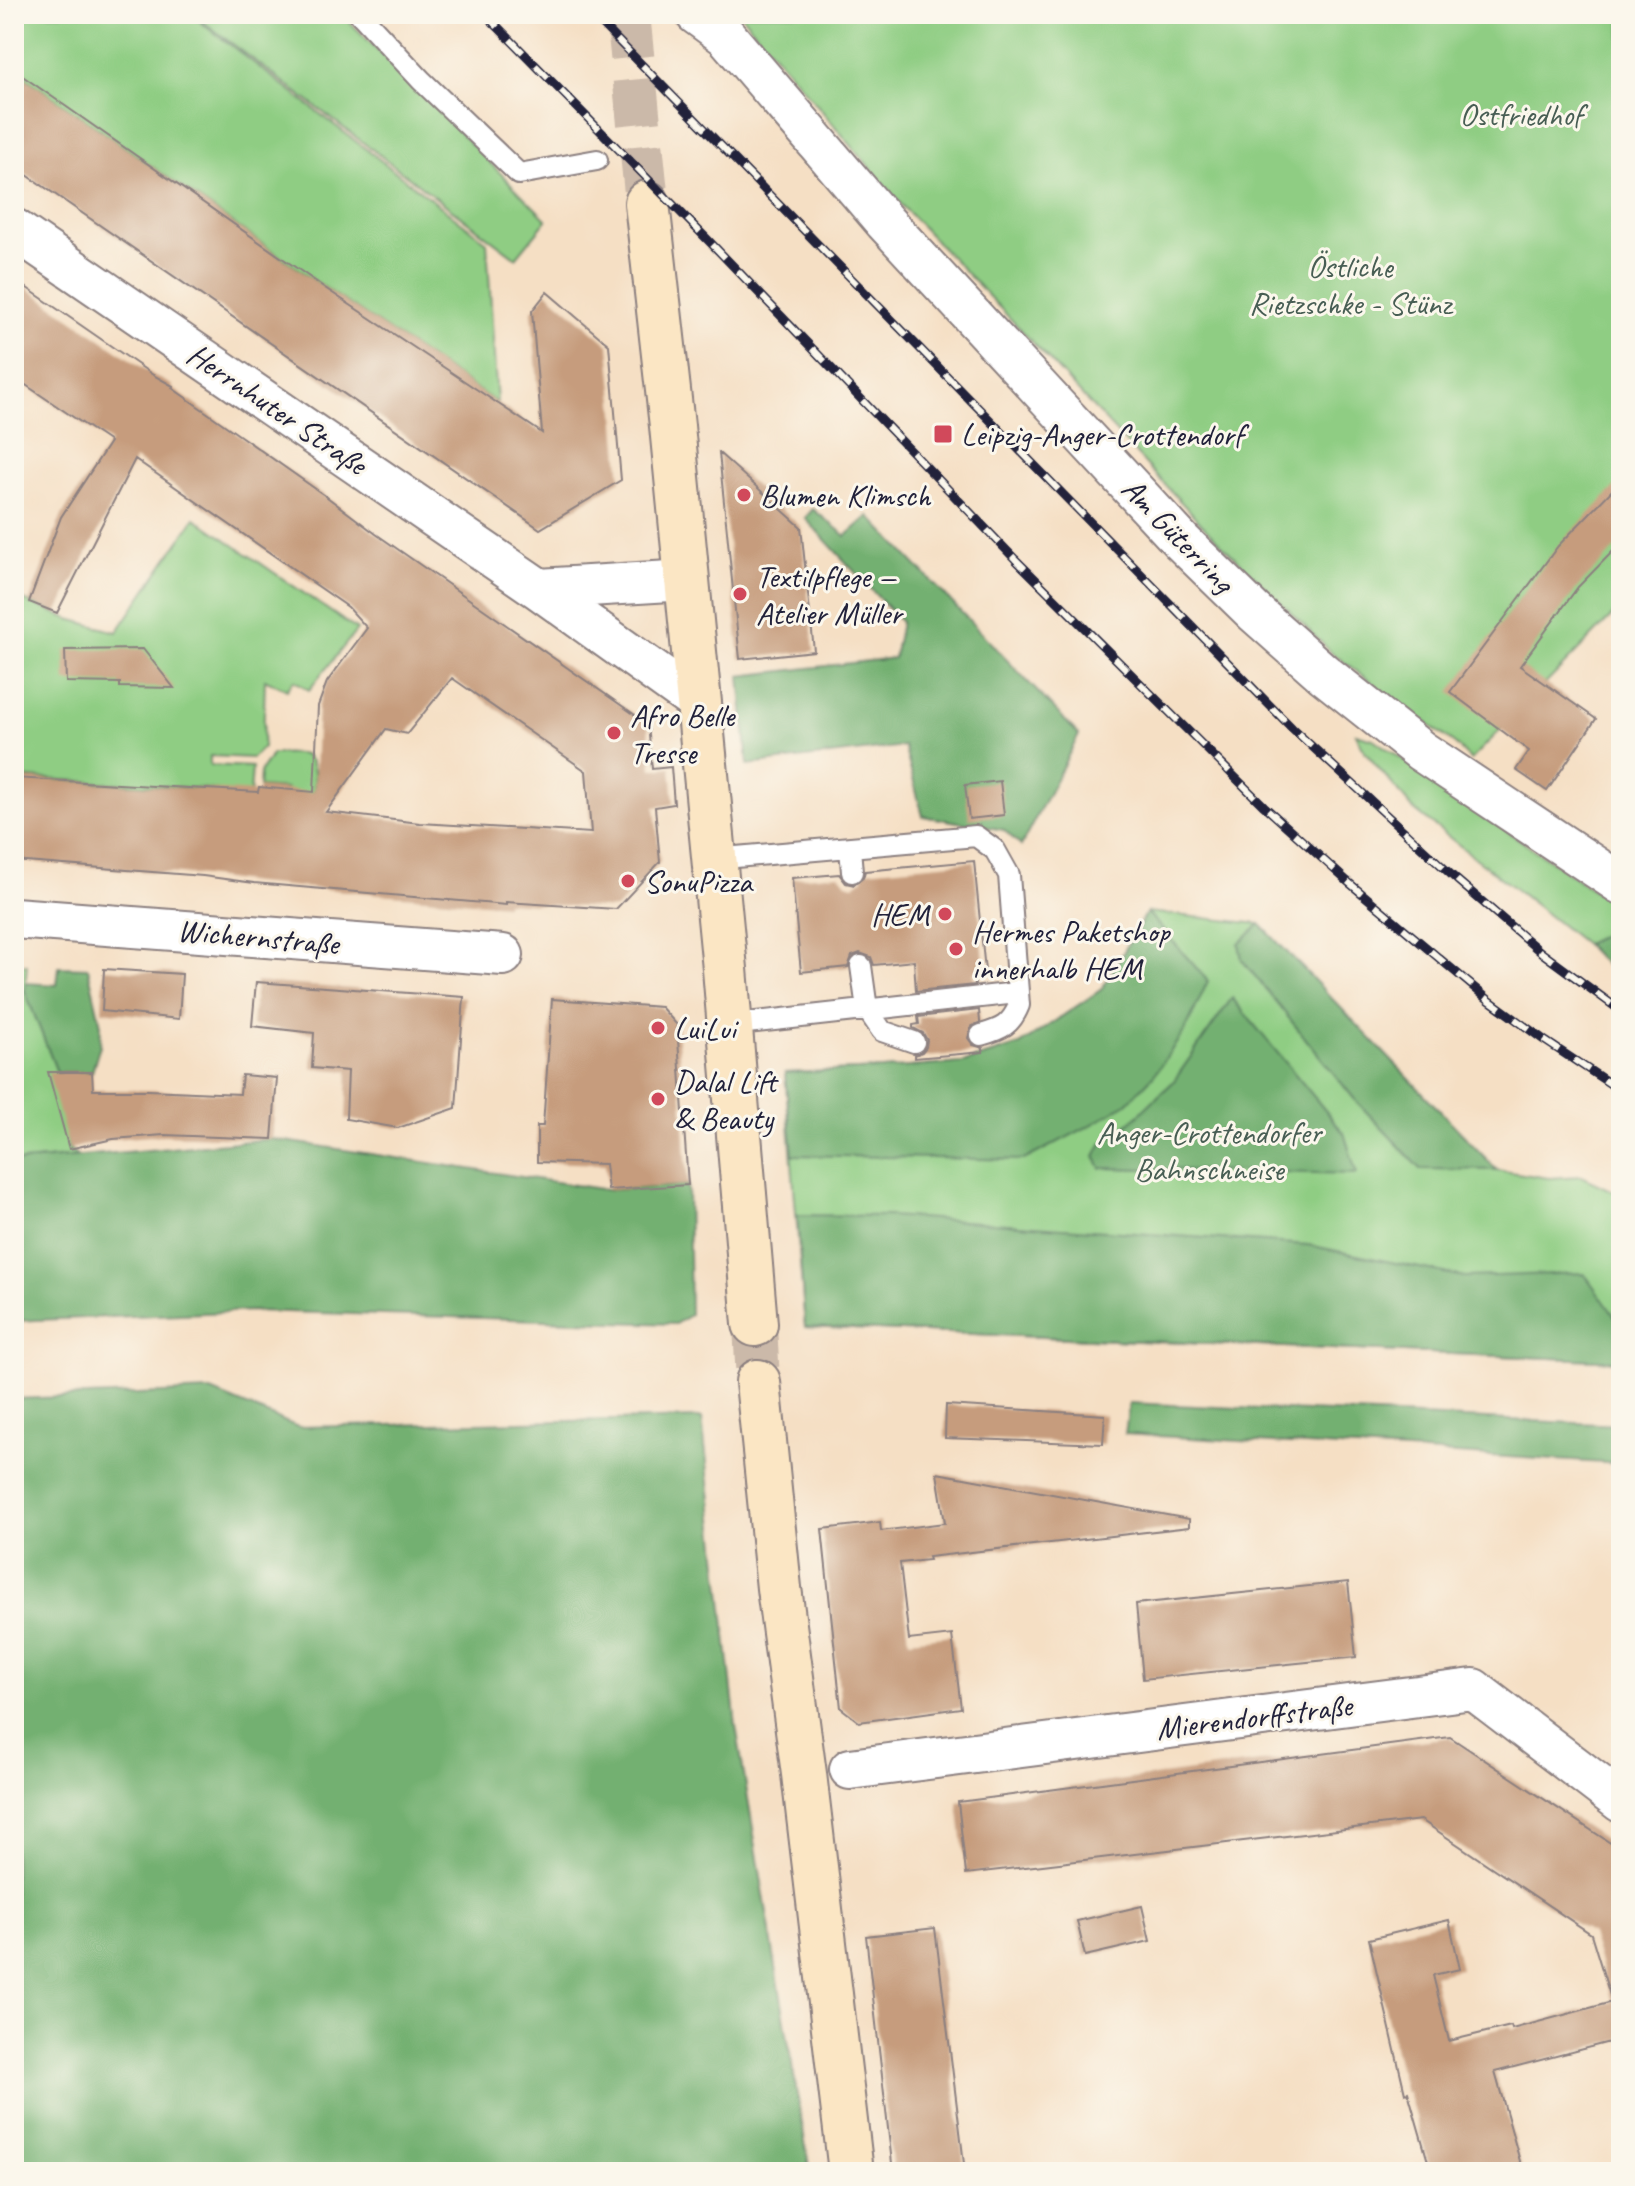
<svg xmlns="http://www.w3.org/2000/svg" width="1635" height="2186" viewBox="0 0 1635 2186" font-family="Caveat,sans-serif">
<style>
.green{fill:#8fcd83;stroke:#58785f;stroke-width:2}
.forest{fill:#73b071;stroke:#4a6956;stroke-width:2}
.building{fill:#c69c7d;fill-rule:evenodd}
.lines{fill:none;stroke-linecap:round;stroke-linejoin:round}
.secondary-tunnel{stroke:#cbb9a9;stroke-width:44;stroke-dasharray:44 22;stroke-linecap:butt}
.lane-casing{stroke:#8c8080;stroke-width:24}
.street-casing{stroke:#8c8080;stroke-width:44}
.secondary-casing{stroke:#8c8080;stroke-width:48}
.lane{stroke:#fff;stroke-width:20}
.street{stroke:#fff;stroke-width:40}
.secondary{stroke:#fbe6c4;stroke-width:44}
.rail-casing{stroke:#22223b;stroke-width:9}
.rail{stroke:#fbf7ec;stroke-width:6;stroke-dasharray:18;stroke-linecap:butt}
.poi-dot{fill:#d1495b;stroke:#fbf7ec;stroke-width:3}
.labels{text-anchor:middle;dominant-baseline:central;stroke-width:6;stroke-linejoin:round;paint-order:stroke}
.park-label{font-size:32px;fill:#485e54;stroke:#fbf7ec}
.street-label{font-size:32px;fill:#22223b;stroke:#fbf7ec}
.poi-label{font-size:32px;fill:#22223b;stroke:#fbf7ec;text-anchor:start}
</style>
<rect width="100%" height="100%" fill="#fbf7ec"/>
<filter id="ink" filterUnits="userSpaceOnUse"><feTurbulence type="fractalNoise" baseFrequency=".0125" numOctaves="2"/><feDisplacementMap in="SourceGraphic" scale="16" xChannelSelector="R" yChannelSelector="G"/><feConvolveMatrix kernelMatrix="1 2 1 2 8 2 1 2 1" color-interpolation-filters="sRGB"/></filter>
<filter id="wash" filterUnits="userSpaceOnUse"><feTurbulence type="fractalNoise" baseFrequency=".006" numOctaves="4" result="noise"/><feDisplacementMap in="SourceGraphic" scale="32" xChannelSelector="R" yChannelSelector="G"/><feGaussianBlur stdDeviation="1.8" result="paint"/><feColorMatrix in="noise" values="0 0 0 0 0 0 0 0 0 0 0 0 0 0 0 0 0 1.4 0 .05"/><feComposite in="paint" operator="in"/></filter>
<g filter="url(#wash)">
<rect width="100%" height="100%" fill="#f5dfc4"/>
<path class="green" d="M 14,14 L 190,14 L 487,242 L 497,403 L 325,288 L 14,70 Z
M 193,14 L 342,14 L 547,220 L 516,258 Z
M 740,14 L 1621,14 L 1621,607 L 1471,760 L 1456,745 L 1332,653 L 1208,531 L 1021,330 L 904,208 Z
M 195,518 L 357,630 L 309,690 L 294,680 L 287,690 L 265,679 L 263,747 L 252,758 L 210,756 L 210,765 L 252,767 L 250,796 L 208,789 L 14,777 L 14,596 L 69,619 L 117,632 Z
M 1356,734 L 1373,739 L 1621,909 L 1621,927 L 1585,944 L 1413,809 L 1365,752 Z
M 272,754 C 281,754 296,752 304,755 C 321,764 313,795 312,810 L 286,807 L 286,789 L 259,787 L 260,772 Z
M 1147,912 L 1260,924 L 1497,1170 L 1549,1178 L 1581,1176 L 1621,1195 L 1621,1361 L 805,1327 L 785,1073 L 883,1069 L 963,1063 L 1020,1045 L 1102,989 Z
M 14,964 L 27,965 L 25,991 L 57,1072 L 69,1149 L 78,1156 L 14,1162 Z"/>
<path class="forest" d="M 813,509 L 846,536 L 869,516 L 1079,735 L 1021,846 L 1004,830 L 923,816 L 904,746 L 748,765 L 740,676 L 894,658 L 901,622 L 805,518 Z
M 1147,912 L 1208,981 L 1186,1029 L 1154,1075 L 1127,1103 L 1095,1123 L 1024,1160 L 793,1155 L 785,1073 L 883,1069 L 963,1063 L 1020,1045 L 1102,989 Z
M 1260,924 L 1497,1170 L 1421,1169 L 1356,1101 L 1242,960 L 1239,944 Z
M 1621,927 L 1621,981 L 1585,944 Z
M 59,967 L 88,968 L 101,1025 L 100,1045 L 92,1072 L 57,1072 L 25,991 L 26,983 L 57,985 Z
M 1232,998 L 1344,1133 L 1357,1174 L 1101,1168 L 1095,1156 L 1101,1145 L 1136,1117 L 1173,1082 Z
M 272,1139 L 608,1190 L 688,1185 L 690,1315 L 675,1324 L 252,1311 L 14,1321 L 14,1162 Z
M 797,1215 L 891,1216 L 1308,1245 L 1464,1277 L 1584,1273 L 1621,1325 L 1621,1361 L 805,1327 Z
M 211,1391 L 298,1427 L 702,1418 L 736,1726 L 810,2172 L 14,2172 L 14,1399 Z
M 1129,1403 L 1621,1425 L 1621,1464 L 1125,1434 Z"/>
<g id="blocks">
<path class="building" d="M 14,70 L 325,288 L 542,433 L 532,311 L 547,292 L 609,345 L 621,480 L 540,529 L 14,166 Z
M 14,279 L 153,375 L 173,386 L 172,388 L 327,497 L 376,534 L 648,724 L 652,769 L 671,767 L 674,804 L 655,807 L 660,862 L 616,909 L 506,902 L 506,905 L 414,897 L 254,883 L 203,876 L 14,861 L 14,778 L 258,792 L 259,787 L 314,792 L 318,706 L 327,682 L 367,628 L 348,607 L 135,459 L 57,613 L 29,602 L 61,517 L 110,442 L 14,377 ZM 452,678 L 586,771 L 591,833 L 420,823 L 326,812 L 386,729 L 407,734 Z
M 719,453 L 801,527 L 814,651 L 740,659 Z
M 1621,481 L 1621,543 L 1578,587 L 1520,666 L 1596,719 L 1547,791 L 1516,770 L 1529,751 L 1450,692 L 1558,546 Z
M 143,649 L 174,688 L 120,687 L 120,683 L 66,682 L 65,650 Z
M 1000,781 L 1004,815 L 969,819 L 965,785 Z
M 974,861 L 985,971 L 974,972 L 975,985 L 916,991 L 914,961 L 874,965 L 871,957 L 860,953 L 852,956 L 848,967 L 801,972 L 792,878 L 839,874 L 846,883 L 854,885 L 863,878 L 865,871 Z
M 104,969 L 182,974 L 179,1019 L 102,1011 Z
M 256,982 L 464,997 L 456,1108 L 398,1128 L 346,1119 L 348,1071 L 312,1068 L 314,1033 L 252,1026 Z
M 552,999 L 661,1007 L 677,1025 L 688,1185 L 608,1190 L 605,1164 L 537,1162 L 537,1126 L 543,1126 Z
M 979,1010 L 980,1022 L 971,1027 L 968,1038 L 973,1045 L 983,1048 L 983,1052 L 915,1058 L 915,1055 L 922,1052 L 926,1047 L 927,1040 L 923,1033 L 913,1028 L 913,1025 L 919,1024 L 918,1017 Z
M 48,1072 L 92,1072 L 93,1090 L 148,1090 L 240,1094 L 242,1075 L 277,1078 L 272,1139 L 164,1135 L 113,1139 L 69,1149 Z
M 946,1405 L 1105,1415 L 1103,1444 L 945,1438 Z
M 937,1473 L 1189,1519 L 1189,1527 L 928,1557 L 929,1560 L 900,1563 L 909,1640 L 952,1635 L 961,1708 L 859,1722 L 841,1708 L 822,1529 L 880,1522 L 881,1531 L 945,1523 Z
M 1348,1582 L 1356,1657 L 1143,1679 L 1136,1604 Z
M 1450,1737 L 1621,1850 L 1621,2039 L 1495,2072 L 1523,2172 L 1431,2172 L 1408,2092 L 1405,2093 L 1369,1939 L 1449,1920 L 1460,1969 L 1433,1975 L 1449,2041 L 1511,2026 L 1512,2029 L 1612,2002 L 1591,1934 L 1421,1820 L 966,1874 L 958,1802 Z
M 1142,1906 L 1150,1941 L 1085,1956 L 1077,1921 Z
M 935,1928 L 965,2172 L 893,2172 L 866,1936 Z"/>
</g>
</g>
<g filter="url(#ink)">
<use href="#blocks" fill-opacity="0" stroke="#8c8080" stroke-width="2"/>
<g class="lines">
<path class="secondary-tunnel" d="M 628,14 L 647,203
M 755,1324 L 758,1382"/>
<g class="lane-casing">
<path id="lane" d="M 360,14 L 421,80 L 519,174 L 597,160
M 850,848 L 852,872
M 713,859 L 976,836 L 995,850 L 1009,875 L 1019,1005 C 1011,1025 1002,1029 981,1035
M 861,966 L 867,1009 L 882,1031 L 914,1042
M 729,1025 L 1017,993"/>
</g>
<g class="street-casing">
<path id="street" d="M 696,14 L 726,36 L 885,222 L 1181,541 L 1254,612 L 1324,674 L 1421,751 L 1621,884
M 14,229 L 539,589 L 698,703
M 539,589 L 687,580
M 14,918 L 503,955
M 850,1769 L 1473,1689 L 1621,1802"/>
</g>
<g class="secondary-casing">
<path id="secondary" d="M 647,203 L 672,426 L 725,969 L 755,1324
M 758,1382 L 779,1588 L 804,1774 L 851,2172"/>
</g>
<use href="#lane" class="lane"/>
<use href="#street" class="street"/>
<use href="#secondary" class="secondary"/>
<g class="rail-casing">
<path id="rail" d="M 485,14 L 708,240 L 1015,559 L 1264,806 L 1347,881 L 1489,1000 L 1544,1040 L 1621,1091
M 592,14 L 1292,728 L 1457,880 L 1542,953 L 1621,1011"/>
</g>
<use href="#rail" class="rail"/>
</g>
</g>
<g class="poi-dot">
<rect x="933" y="424" width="20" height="20" rx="4"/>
<circle cx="744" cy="495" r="8"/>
<circle cx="740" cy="594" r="8"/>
<circle cx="614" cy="733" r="8"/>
<circle cx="628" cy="881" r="8"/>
<circle cx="945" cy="914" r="8"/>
<circle cx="956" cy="949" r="8"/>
<circle cx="658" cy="1028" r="8"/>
<circle cx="658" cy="1099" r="8"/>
</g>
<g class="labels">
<g class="park-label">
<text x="1521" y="114">Ostfriedhof</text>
<text x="1350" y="266">Östliche<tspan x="1350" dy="37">Rietzschke - Stünz</tspan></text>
<text x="1209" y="1132">Anger-Crottendorfer<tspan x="1209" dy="37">Bahnschneise</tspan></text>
</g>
<g class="street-label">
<text transform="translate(277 409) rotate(34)">Herrnhuter Straße</text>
<text transform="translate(1178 535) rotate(46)">Am Güterring</text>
<text transform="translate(258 937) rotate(5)">Wichernstraße</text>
<text transform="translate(1254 1717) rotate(-7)">Mierendorffstraße</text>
</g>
<g class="poi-label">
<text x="961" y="434">Leipzig-Anger-Crottendorf</text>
<text x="760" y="495">Blumen Klimsch</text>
<text x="756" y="576">Textilpflege —<tspan x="756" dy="37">Atelier Müller</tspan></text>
<text x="630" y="715">Afro Belle<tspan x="630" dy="37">Tresse</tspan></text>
<text x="644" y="881">SonuPizza</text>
<text x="929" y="914" text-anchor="end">HEM</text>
<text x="972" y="931">Hermes Paketshop<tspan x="972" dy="37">innerhalb HEM</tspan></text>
<text x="674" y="1028">LuiLui</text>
<text x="674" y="1081">Dalal Lift<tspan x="674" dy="37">&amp; Beauty</tspan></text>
</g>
</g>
<rect width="1635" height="2186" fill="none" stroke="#fbf7ec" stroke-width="48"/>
</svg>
